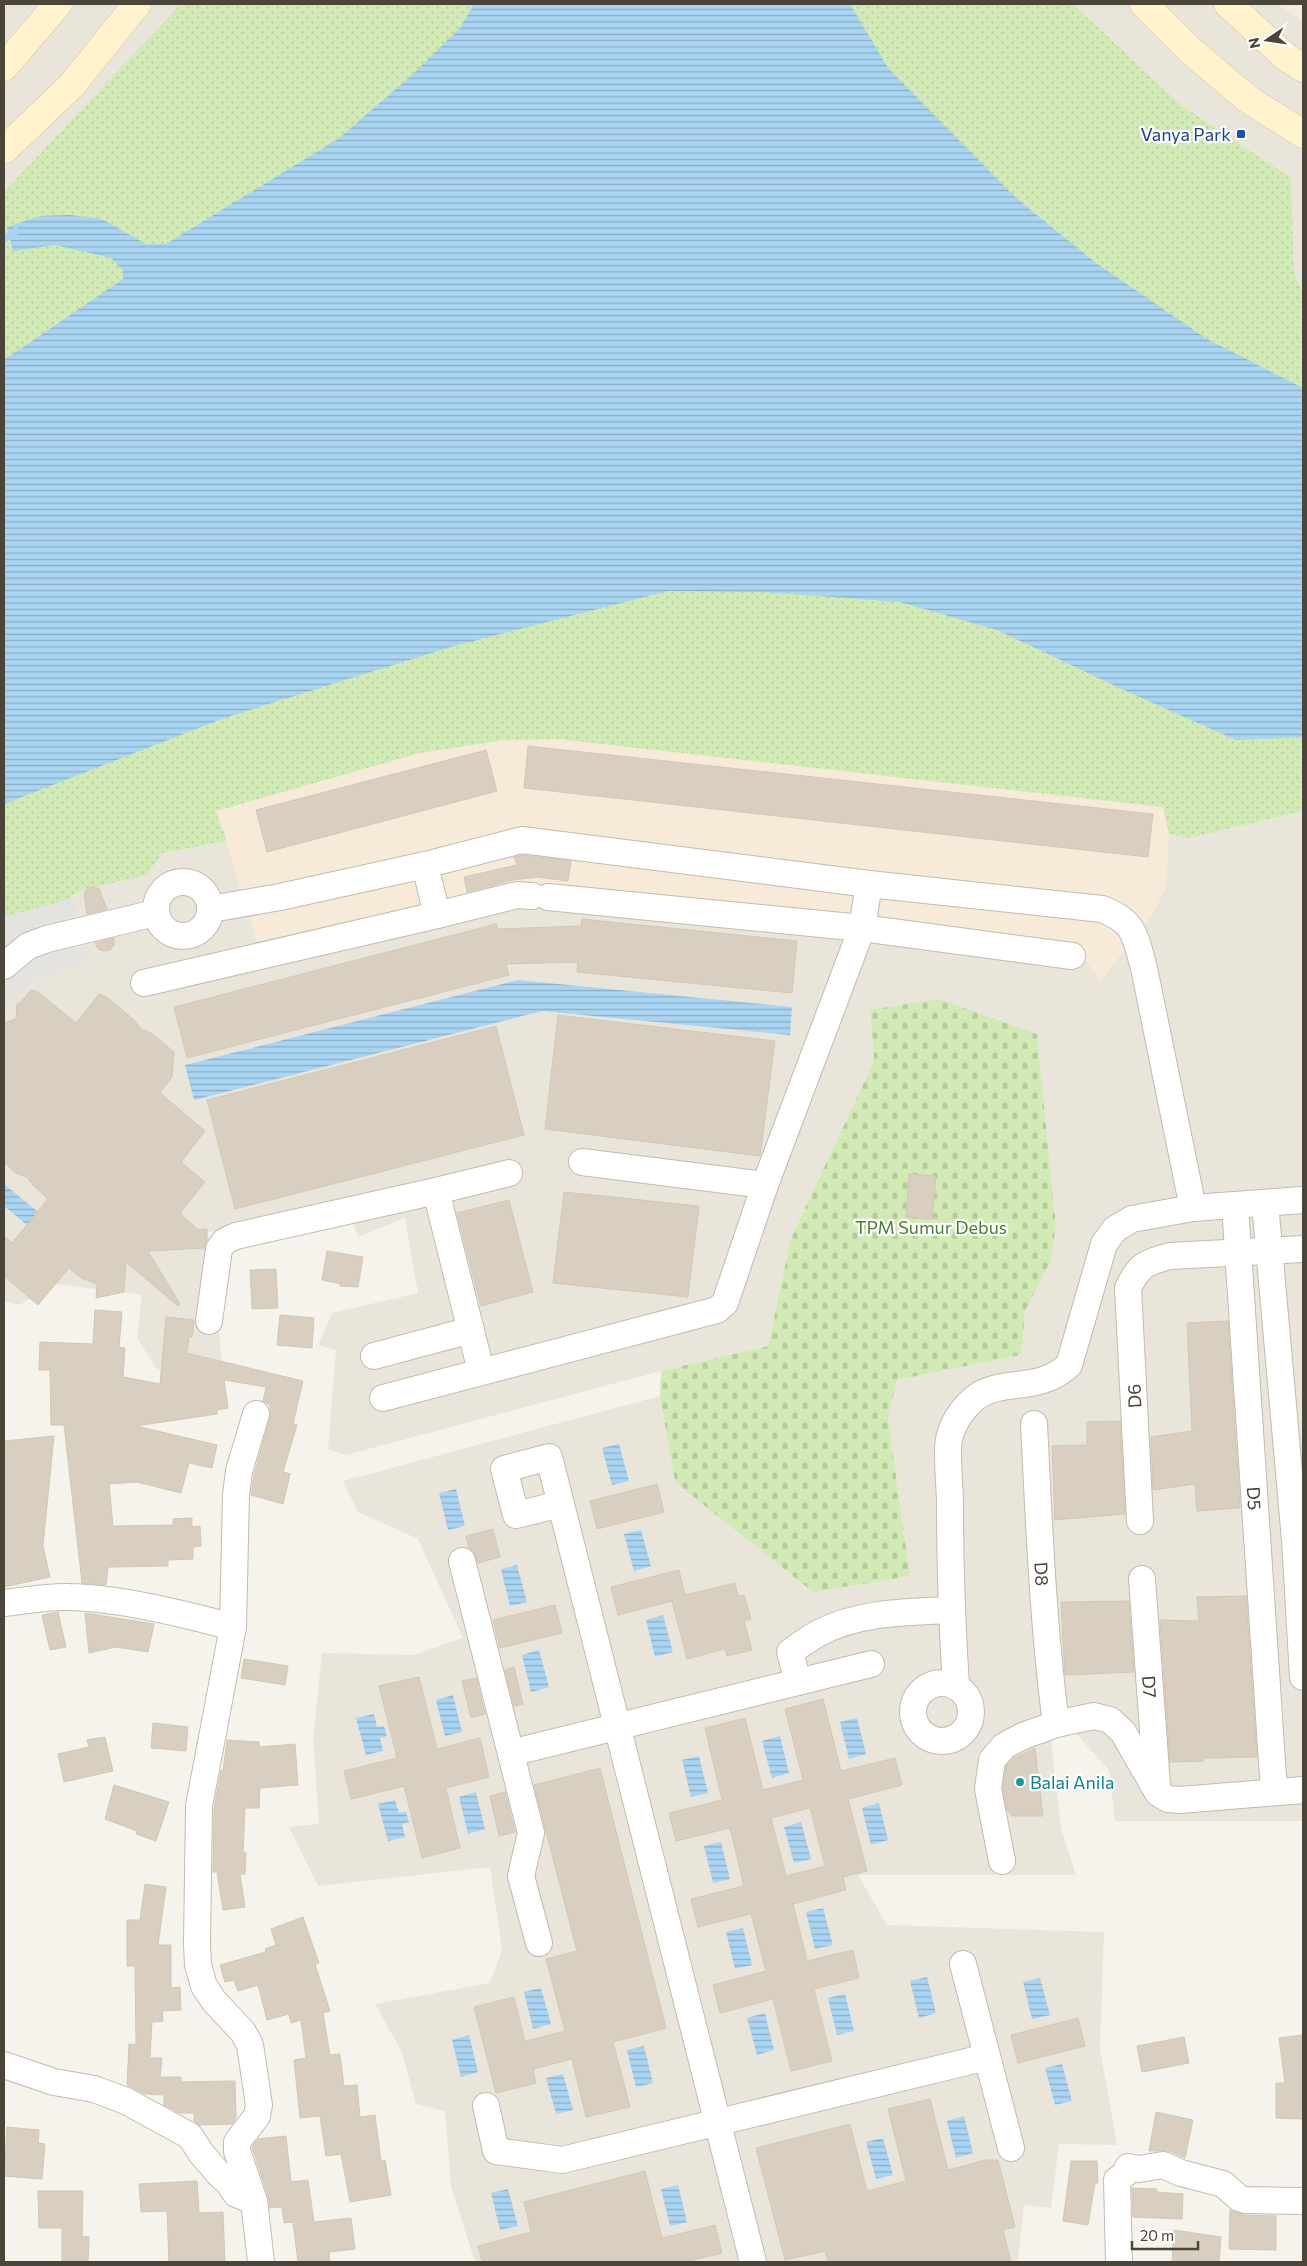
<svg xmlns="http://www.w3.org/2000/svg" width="1307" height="2266" viewBox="0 0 1307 2266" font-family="Commissioner,sans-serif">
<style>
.residential{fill:#eae5da}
.commercial{fill:#f7ead8}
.cemetery{fill:url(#cemetery-stones)}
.park{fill:url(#park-dots)}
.parking{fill:#e5e3e0}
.water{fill:url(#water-rules)}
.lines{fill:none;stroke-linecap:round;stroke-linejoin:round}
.stream{stroke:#a9d4f2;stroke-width:7}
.building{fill:#d8cfc1;stroke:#d3c7b4;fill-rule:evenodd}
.minor-casing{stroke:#c2bbae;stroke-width:28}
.secondary-casing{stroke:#d6c79b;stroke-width:29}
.minor{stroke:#fff;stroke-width:26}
.secondary{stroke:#fff3cd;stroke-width:28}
.transit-dot{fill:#1a4fb4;stroke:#fff;stroke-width:2}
.culture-dot{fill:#0f9aa8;stroke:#fff;stroke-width:2}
.labels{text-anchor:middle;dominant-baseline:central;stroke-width:4.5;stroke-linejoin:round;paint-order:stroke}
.transit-label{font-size:18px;fill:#164399;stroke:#fff;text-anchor:end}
.park-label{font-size:18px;fill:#4a7f2a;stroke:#fff}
.street-label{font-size:18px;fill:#4b4439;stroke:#fff}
.culture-label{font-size:18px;fill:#0d838f;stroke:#fff;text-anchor:start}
</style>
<defs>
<pattern id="cemetery-stones" width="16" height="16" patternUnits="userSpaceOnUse" patternTransform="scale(1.25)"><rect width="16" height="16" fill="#d2eab5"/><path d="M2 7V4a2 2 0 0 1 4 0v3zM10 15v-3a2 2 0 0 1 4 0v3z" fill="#b6ca9c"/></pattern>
<pattern id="park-dots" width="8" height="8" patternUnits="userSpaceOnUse" patternTransform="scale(1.25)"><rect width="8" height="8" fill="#d2eab5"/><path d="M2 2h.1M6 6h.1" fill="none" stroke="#b6ca9c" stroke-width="1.8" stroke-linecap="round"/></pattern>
<pattern id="water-rules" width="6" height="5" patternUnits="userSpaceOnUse" patternTransform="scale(1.25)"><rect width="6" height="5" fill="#a9d4f2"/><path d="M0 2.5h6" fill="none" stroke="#8caec5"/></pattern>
</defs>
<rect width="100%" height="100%" fill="#f6f3ec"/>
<path class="residential" d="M 4,4 L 1303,4 L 1303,1821 L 1115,1821 L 1109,1770 L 1069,1726 L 1051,1739 L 1061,1828 L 1076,1875 L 858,1875 L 887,1925 L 1104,1932 L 1100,2049 L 1117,2145 L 1059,2144 L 1051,2208 L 1024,2205 L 1018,2262 L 518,2262 L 518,2260 L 508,2262 L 475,2262 L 451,2187 L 445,2111 L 416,2104 L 402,2052 L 375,2004 L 490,1983 L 502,1950 L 490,1867 L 318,1886 L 289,1827 L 319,1824 L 313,1739 L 322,1653 L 413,1655 L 463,1638 L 418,1539 L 358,1512 L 343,1481 L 660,1396 L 675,1482 L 910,1576 L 888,1418 L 897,1380 L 1021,1355 L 1025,1311 L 1050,1263 L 1056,1227 L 1037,1034 L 870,1010 L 874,1061 L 791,1238 L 768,1346 L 661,1371 L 346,1455 L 328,1449 L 336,1350 L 318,1345 L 332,1313 L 418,1293 L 405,1218 L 358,1237 L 353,1222 L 208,1232 L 223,1370 L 157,1369 L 137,1338 L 142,1295 L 56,1284 L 19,1305 L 4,1301 Z"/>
<path class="commercial" d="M 1277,4 L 1303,4 L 1303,21 Z
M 558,739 L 1163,807 L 1169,834 L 1166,888 L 1152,915 L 1100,982 L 1080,951 L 499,895 L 259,947 L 216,811 L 420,753 L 504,740 Z"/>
<path class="cemetery" d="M 939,999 L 1037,1034 L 1056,1227 L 1050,1263 L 1025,1311 L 1021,1355 L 897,1380 L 888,1418 L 910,1576 L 813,1592 L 675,1482 L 660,1396 L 661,1371 L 768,1346 L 791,1238 L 874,1061 L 870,1010 Z"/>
<path class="park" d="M 181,4 L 1073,4 L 1181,105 L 1291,178 L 1294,273 L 1303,295 L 1303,811 L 1189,838 L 1169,834 L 1163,807 L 558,739 L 504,740 L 420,753 L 216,811 L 227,841 L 162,853 L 147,875 L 81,890 L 52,910 L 4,933 L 4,192 Z"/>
<path class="parking" d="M 74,898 L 88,961 L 32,980 L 4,1007 L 4,917 Z"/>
<path class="water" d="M 474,4 L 850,4 L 888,68 L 1016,198 L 1096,263 L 1207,339 L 1303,388 L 1303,737 L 1236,740 L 1124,690 L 997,630 L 900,602 L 764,592 L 668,591 L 454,646 L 224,718 L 4,804 L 4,360 L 123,279 L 123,271 L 111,258 L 55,245 L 13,251 L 7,227 L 41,216 L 70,215 L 102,219 L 146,244 L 166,244 L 338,139 L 412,75 L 460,28 Z
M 518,980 L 792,1007 L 790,1035 L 542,1011 L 194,1100 L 185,1065 Z
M 4,1184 L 38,1212 L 27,1225 L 4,1206 Z
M 619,1444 L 629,1481 L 612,1485 L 602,1448 Z
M 456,1489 L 465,1526 L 448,1530 L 439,1493 Z
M 641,1530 L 651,1566 L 634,1571 L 624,1534 Z
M 517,1565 L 527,1602 L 510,1606 L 501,1569 Z
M 663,1615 L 673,1652 L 655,1657 L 646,1620 Z
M 539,1650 L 549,1687 L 531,1692 L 522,1655 Z
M 453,1695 L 462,1732 L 445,1736 L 436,1700 Z
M 374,1714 L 377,1727 L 384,1726 L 387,1736 L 380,1738 L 383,1751 L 366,1755 L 356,1718 Z
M 857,1718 L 866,1754 L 849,1759 L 840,1722 Z
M 780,1736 L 789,1773 L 772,1778 L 762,1741 Z
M 699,1756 L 708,1793 L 691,1797 L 682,1760 Z
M 476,1792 L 485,1829 L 468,1834 L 459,1797 Z
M 395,1800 L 399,1813 L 406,1812 L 409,1822 L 402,1824 L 405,1837 L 388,1841 L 378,1804 Z
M 879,1803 L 888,1840 L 871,1845 L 862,1808 Z
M 801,1822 L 811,1859 L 794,1863 L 784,1827 Z
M 721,1842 L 730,1879 L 713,1883 L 704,1846 Z
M 823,1908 L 833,1945 L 815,1949 L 806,1912 Z
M 743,1928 L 752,1965 L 735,1969 L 726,1932 Z
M 927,1977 L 936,2013 L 919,2018 L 910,1981 Z
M 1040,1978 L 1050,2015 L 1032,2019 L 1023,1982 Z
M 541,1988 L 551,2024 L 533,2029 L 524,1992 Z
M 845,1994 L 854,2031 L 837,2035 L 828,1998 Z
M 765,2013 L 774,2050 L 757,2055 L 747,2018 Z
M 469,2035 L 478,2072 L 461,2077 L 452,2040 Z
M 644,2046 L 653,2083 L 636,2087 L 627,2050 Z
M 1062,2064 L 1072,2101 L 1055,2105 L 1045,2068 Z
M 563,2074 L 573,2110 L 556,2114 L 546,2078 Z
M 964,2116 L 973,2153 L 956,2158 L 947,2121 Z
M 883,2138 L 893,2175 L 876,2179 L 866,2142 Z
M 678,2185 L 687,2222 L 670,2226 L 661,2189 Z
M 508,2189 L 518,2226 L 500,2230 L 491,2193 Z"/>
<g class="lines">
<path class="stream" d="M 4,239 L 16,231"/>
</g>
<path class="building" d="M 528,746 L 1153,814 L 1148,857 L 524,788 Z
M 486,750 L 497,791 L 267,852 L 256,810 Z
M 523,855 L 571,861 L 568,881 L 537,877 L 513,880 L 467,892 L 464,877 L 517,865 L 514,857 Z
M 94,887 L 99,889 L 107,909 L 87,914 L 84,893 L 88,888 Z
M 582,919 L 797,941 L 792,993 L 577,972 L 578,962 L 506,964 L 509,975 L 187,1058 L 174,1007 L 496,924 L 498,929 L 581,926 Z
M 114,938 L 114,945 L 110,950 L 104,951 L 98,949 L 95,943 Z
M 31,990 L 38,992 L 76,1023 L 99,994 L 107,997 L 134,1020 L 141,1029 L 151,1033 L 174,1052 L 172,1077 L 160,1093 L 205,1131 L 181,1162 L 205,1182 L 180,1213 L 198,1230 L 207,1229 L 207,1240 L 204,1248 L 148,1251 L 180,1304 L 178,1306 L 126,1262 L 124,1292 L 96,1298 L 97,1284 L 81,1278 L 69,1268 L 38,1305 L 4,1276 L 4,1236 L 12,1243 L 48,1199 L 34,1186 L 27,1177 L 16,1173 L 4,1162 L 4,1023 L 16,1019 L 17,1004 L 20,1003 Z
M 558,1015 L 775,1041 L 760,1156 L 545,1129 Z
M 496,1026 L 524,1135 L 235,1209 L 207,1100 Z
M 909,1174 L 936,1176 L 932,1219 L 906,1217 Z
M 564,1192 L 699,1206 L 688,1297 L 553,1283 Z
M 509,1200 L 533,1292 L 481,1306 L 457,1213 Z
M 327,1251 L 363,1257 L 358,1287 L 340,1286 L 341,1284 L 322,1280 Z
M 276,1269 L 278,1308 L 252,1309 L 250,1270 Z
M 95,1310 L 122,1312 L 119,1347 L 125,1348 L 123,1377 L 160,1384 L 166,1317 L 194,1320 L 192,1337 L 189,1337 L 187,1353 L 303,1381 L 293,1424 L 297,1425 L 283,1472 L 290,1474 L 283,1504 L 251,1495 L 254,1474 L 270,1418 L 270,1405 L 263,1401 L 266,1387 L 224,1380 L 228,1408 L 217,1410 L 217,1414 L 136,1426 L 217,1445 L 212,1468 L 189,1463 L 181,1493 L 137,1482 L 109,1484 L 113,1526 L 173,1525 L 173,1519 L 192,1518 L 192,1527 L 200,1526 L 201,1546 L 193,1547 L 193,1559 L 168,1560 L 168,1566 L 108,1567 L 106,1585 L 82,1583 L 64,1425 L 51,1425 L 50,1370 L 39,1370 L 40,1342 L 93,1344 Z
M 280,1315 L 314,1318 L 312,1348 L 277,1345 Z
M 1228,1321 L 1240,1508 L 1197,1511 L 1195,1484 L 1153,1490 L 1151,1437 L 1192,1431 L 1187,1323 Z
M 1120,1421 L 1125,1514 L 1055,1520 L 1052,1446 L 1087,1445 L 1087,1422 Z
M 54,1436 L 43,1546 L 50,1577 L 4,1587 L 4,1441 Z
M 657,1484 L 664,1512 L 597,1529 L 590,1501 Z
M 493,1529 L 500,1557 L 478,1563 L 473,1551 L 469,1548 L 466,1536 Z
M 679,1570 L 685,1595 L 735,1583 L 738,1596 L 744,1595 L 751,1619 L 744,1621 L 752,1650 L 727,1656 L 725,1649 L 687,1659 L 672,1601 L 618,1615 L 611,1587 Z
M 1246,1596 L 1257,1757 L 1204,1758 L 1204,1761 L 1170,1762 L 1160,1620 L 1199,1621 L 1197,1597 Z
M 1129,1601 L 1134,1672 L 1065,1675 L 1061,1602 Z
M 555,1605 L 562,1633 L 500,1648 L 493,1620 Z
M 58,1612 L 66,1647 L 50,1650 L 42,1615 Z
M 85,1613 L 154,1624 L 148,1652 L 116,1647 L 89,1653 Z
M 244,1659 L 288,1666 L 285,1685 L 241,1678 Z
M 514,1667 L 523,1704 L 514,1706 L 505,1670 Z
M 419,1677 L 437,1749 L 480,1738 L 489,1777 L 446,1788 L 460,1848 L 422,1858 L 404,1786 L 351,1799 L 344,1771 L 397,1758 L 379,1686 Z
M 476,1678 L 485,1714 L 471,1718 L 462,1681 Z
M 823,1699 L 841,1771 L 895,1758 L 902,1785 L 848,1799 L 867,1871 L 843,1877 L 846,1890 L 793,1904 L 807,1961 L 853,1950 L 859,1978 L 814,1989 L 832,2061 L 791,2071 L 773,1999 L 720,2013 L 713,1985 L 766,1971 L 751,1914 L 698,1927 L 691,1899 L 744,1886 L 730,1828 L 676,1841 L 669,1813 L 722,1800 L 705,1728 L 745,1718 L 763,1790 L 803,1780 L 785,1709 ZM 810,1808 L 825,1866 L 786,1876 L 771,1818 Z
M 153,1723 L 188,1727 L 186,1751 L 151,1748 Z
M 105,1737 L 113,1771 L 64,1782 L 58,1754 L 89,1747 L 87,1740 Z
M 227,1740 L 259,1742 L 259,1747 L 295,1744 L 298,1785 L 260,1788 L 259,1808 L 245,1808 L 243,1853 L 246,1853 L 245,1874 L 240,1874 L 245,1907 L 223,1910 L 217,1872 L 213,1872 L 214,1808 L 221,1770 L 223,1771 Z
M 1035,1748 L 1043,1816 L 1012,1816 L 1007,1810 L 1003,1789 L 1006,1766 L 1014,1758 Z
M 600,1768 L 666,2028 L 613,2042 L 630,2107 L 586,2117 L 572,2059 L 533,2069 L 536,2083 L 496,2093 L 474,2007 L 514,1997 L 525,2041 L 565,2031 L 546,1959 L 577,1951 L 534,1785 Z
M 114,1785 L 169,1802 L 156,1841 L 136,1834 L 137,1831 L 105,1819 Z
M 505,1792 L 515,1832 L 499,1836 L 490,1796 Z
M 145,1884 L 166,1887 L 158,1945 L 171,1945 L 171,1988 L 180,1987 L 181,2010 L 162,2011 L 163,2021 L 152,2022 L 150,2058 L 162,2058 L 160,2077 L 181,2077 L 181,2082 L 235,2081 L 236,2119 L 232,2124 L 199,2125 L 194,2121 L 194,2113 L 179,2113 L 164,2105 L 164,2095 L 145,2094 L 127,2085 L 129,2044 L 136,2045 L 135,1966 L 127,1966 L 127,1920 L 140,1920 Z
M 303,1917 L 319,1963 L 315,1964 L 330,2011 L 323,2013 L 330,2055 L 340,2054 L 344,2086 L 357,2085 L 360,2117 L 375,2115 L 381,2161 L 385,2160 L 391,2195 L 350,2202 L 341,2154 L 326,2156 L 320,2116 L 300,2118 L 294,2060 L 306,2058 L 301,2020 L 291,2023 L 289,2014 L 267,2020 L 258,1985 L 238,1991 L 234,1980 L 225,1982 L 220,1965 L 266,1952 L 265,1949 L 276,1945 L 271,1929 Z
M 1078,2018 L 1085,2046 L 1018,2063 L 1011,2035 Z
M 1302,2035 L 1303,2119 L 1276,2118 L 1276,2083 L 1285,2083 L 1279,2038 Z
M 1184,2037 L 1189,2063 L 1142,2072 L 1137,2046 Z
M 930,2099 L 948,2170 L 986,2160 L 998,2160 L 1015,2227 L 1003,2230 L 1011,2262 L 828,2262 L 825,2251 L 785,2260 L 756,2148 L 850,2124 L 867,2191 L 906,2181 L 888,2109 Z
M 1156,2112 L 1193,2120 L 1185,2158 L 1169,2151 L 1149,2151 Z
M 7,2127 L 39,2130 L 38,2143 L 45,2144 L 42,2179 L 4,2176 Z
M 286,2136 L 291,2182 L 308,2180 L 314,2222 L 351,2218 L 355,2249 L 329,2252 L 330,2262 L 298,2262 L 293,2222 L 284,2223 L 282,2207 L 270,2208 L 268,2196 L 252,2147 L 258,2139 Z
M 1071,2161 L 1097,2161 L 1098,2183 L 1095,2183 L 1088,2225 L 1063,2221 Z
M 645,2171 L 662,2238 L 715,2225 L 722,2253 L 685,2262 L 482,2262 L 478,2246 L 531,2232 L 524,2202 Z
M 197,2181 L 199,2213 L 223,2212 L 225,2262 L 169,2262 L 167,2211 L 141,2212 L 139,2184 Z
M 1132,2188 L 1157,2189 L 1157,2192 L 1183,2194 L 1182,2219 L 1133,2217 Z
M 38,2191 L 83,2191 L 82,2236 L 89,2237 L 88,2262 L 62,2262 L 62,2228 L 39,2228 Z
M 1230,2210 L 1244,2215 L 1276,2216 L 1276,2250 L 1229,2249 Z
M 1174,2230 L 1221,2237 L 1219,2262 L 1172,2262 Z"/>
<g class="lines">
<g class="minor-casing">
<g id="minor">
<path d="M 425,865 L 437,915"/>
<circle cx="183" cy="909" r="27"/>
<path d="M 548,897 L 862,928 L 1072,956"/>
<path d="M 211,909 L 280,897 L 425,865 L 522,840 L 869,884 L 1102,909 C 1136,922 1135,937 1144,968 L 1193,1208"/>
<path d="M 4,966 L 28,946 L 47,939 L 155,913"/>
<path d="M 144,983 L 437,915 L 517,895 L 532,896"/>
<path d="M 582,1162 L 765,1185"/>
<path d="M 436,1191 L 481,1371"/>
<path d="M 1265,1203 L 1295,1540 L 1303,1677"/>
<path id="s1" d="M 1235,1205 L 1274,1792"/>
<path d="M 209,1321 L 219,1249 L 225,1241 L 236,1236 L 436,1191 L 509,1173"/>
<path d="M 374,1356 L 471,1330"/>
<path d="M 383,1398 L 717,1310 L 725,1303 L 765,1185 L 862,928 L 869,884"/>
<path d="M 256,1414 L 239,1471 L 236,1495 L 233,1627 L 199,1806 L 197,1944 L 198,1965 L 204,1986 L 214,2001 L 243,2032 L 250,2045 L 259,2105 L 257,2116 L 237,2142 L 237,2151 L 254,2201 L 261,2262"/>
<path id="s2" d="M 1034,1424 C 1039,1524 1043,1625 1056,1724"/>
<path d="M 561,1504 L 516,1515 L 504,1469 L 549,1457 L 753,2262"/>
<path d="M 1140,1521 L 1128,1288 C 1139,1265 1146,1262 1170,1256 L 1303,1249"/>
<path d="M 462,1561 L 531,1833 L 521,1876 L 539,1943"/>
<path id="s3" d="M 1142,1579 L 1157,1785"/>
<path d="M 4,1603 C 25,1601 48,1596 69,1597 C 120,1598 184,1614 233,1627"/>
<path d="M 798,1682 L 790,1652 C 799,1646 809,1638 819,1633 C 859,1612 907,1612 951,1610"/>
<circle cx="942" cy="1712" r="29"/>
<path d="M 956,1686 C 952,1625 950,1565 950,1504 C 950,1486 946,1455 949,1439 C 953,1422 962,1409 975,1398 C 1002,1377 1038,1394 1069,1365 L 1104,1244 L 1115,1229 L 1132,1219 L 1193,1208 L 1303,1200"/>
<path d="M 511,1753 L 871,1664"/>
<path d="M 1002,1861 L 988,1789 L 992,1760 L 1004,1746 L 1023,1736 L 1056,1724 L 1094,1716 L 1110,1720 L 1123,1732 L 1158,1793 L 1168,1799 L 1180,1800 L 1303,1790"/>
<path d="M 963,1964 L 1011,2148"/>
<path d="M 4,2065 L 54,2082 L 94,2089 L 126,2101 L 190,2136 L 201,2153 L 219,2174 L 229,2183 L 236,2194 L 254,2201"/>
<path d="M 486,2106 L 496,2151 L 562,2160 L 987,2057"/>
<path d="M 1119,2262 L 1117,2180 L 1124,2175 L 1128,2167 L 1139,2169 L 1163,2165 L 1181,2173 L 1223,2184 L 1239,2198 L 1245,2200 L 1303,2201"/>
</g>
</g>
<g class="secondary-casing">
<path id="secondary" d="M 1144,4 L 1191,51 L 1249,100 L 1303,134
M 1228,4 L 1287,58 L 1303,68
M 4,67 L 58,4
M 4,150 L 72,85 L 137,4"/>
</g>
<use href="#minor" class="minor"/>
<use href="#secondary" class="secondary"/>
</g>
<rect class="transit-dot" x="1236" y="129" width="10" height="10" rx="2.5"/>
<circle class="culture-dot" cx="1020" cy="1782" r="5"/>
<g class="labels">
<g class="transit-label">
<text x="1231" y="134">Vanya Park</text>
</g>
<g class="park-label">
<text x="931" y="1227">TPM Sumur Debus</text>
</g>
<g class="street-label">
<text transform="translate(1134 1396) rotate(-93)">D6</text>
<text stroke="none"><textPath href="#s1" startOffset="294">D5</textPath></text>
<text stroke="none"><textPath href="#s2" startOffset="150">D8</textPath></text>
<text stroke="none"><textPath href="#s3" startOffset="108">D7</textPath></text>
</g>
<g class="culture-label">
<text x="1030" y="1782">Balai Anila</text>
</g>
</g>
<rect width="1307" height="2266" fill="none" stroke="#4b4439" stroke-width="10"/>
<g transform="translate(1267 40) rotate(257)" stroke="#ffffff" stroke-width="4" paint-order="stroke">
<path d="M0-4L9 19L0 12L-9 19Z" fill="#4b4439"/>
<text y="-8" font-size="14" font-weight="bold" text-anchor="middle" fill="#4b4439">N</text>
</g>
<path d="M1132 2241v8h66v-8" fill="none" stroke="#4b4439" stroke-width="2.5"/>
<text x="1140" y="2241" font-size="15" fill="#4b4439" stroke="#ffffff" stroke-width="4" paint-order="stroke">20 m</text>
</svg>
